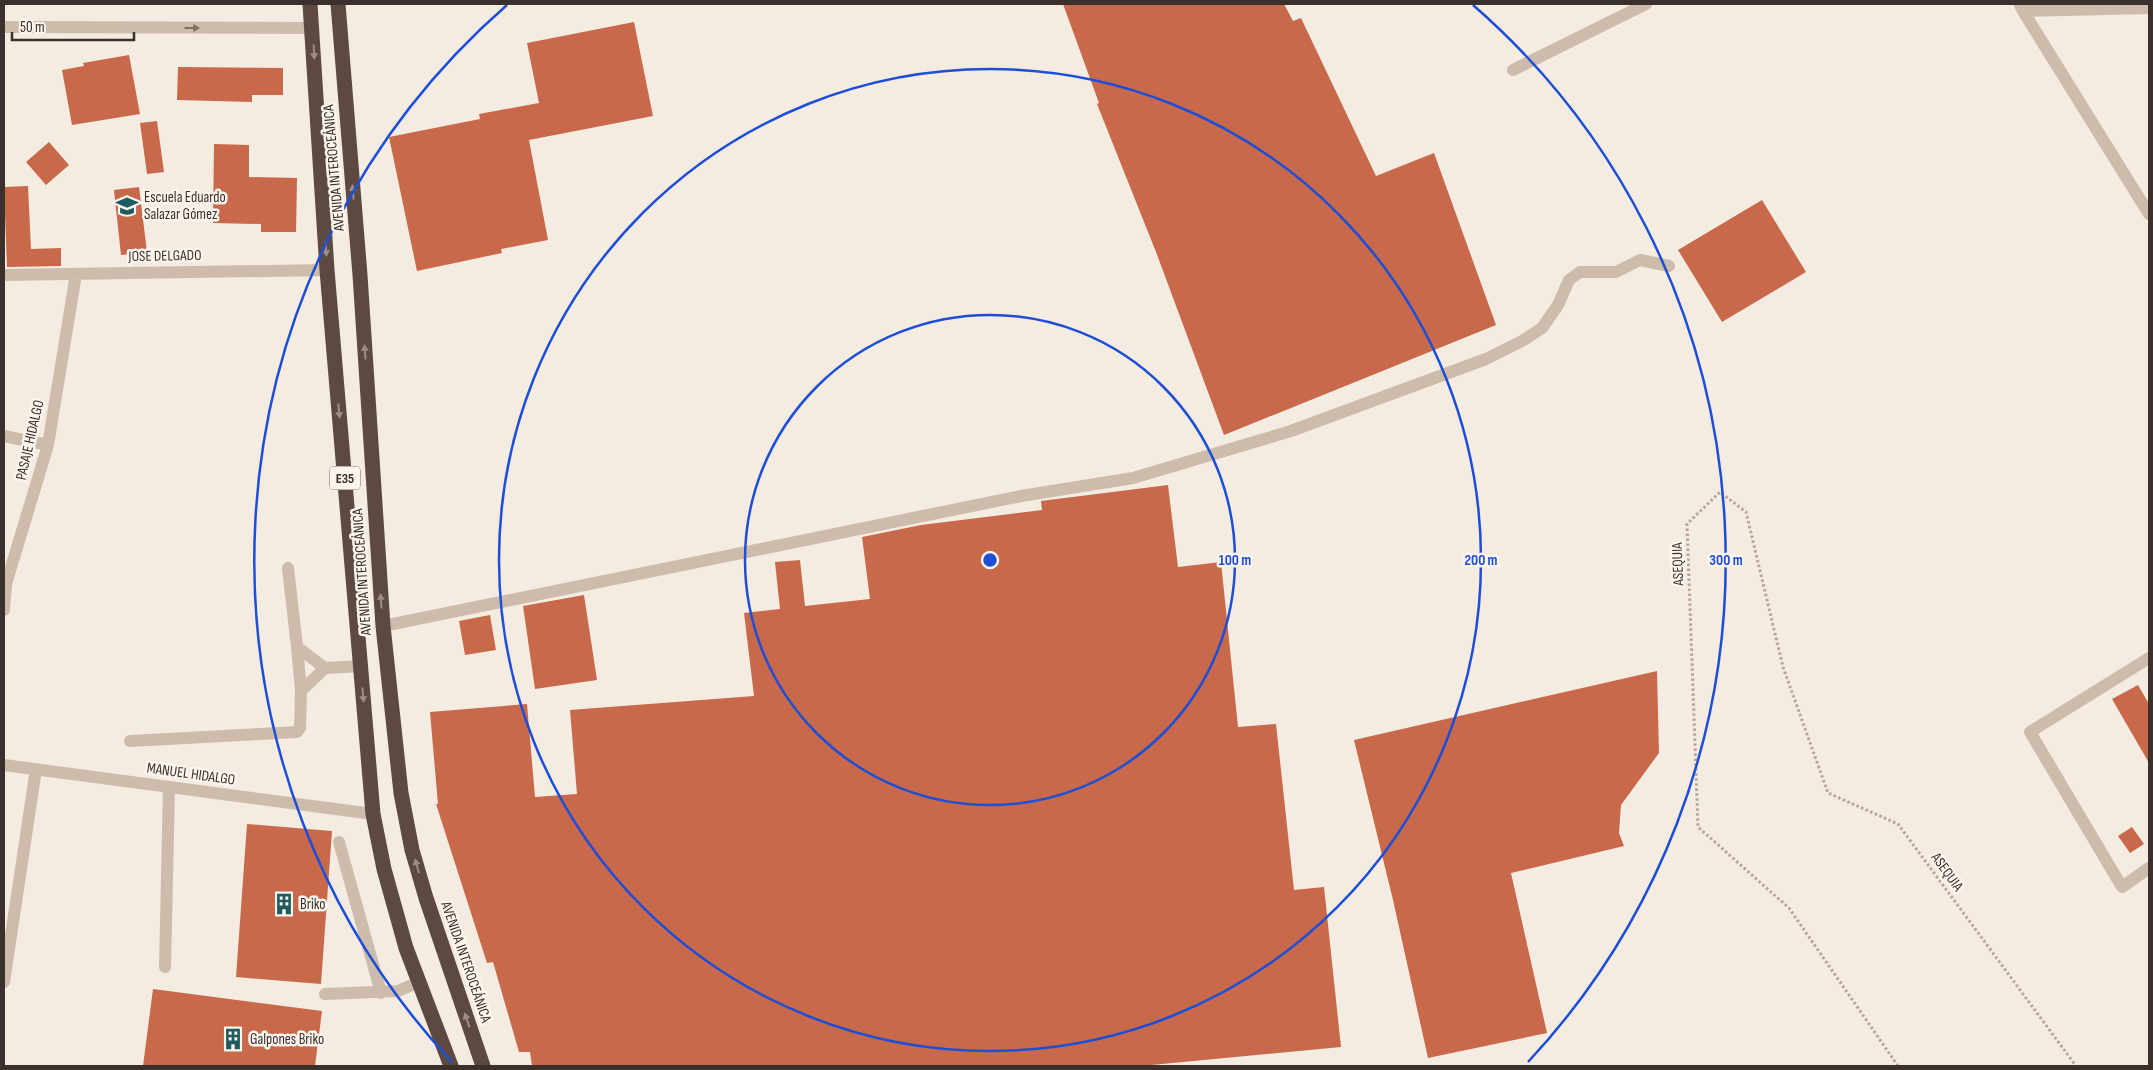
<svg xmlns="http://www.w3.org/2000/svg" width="2153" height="1070" viewBox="0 0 2153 1070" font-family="'Sofia Sans Condensed',sans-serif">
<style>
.building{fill:#c8694b}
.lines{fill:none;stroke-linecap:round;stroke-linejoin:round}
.path{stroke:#b9a596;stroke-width:3;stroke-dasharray:2.5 2.5;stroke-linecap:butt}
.minor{stroke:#cdbbac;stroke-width:12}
.highway{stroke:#5c4a42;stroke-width:15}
.oneway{fill:#7d6f65}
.oneway2{fill:#9c8e87}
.ring{fill:none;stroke:#1d4ed8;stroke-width:2.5}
.labels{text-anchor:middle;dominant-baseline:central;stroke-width:5;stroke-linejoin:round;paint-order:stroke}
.shield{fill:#fbf5ee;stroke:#756b66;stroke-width:1}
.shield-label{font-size:14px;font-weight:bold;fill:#3b302b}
.street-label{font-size:15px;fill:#3b302b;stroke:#fbf5ee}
.poi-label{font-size:15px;fill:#3b302b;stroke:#fbf5ee;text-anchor:start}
.centre{fill:#1d4ed8;stroke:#fbf5ee;stroke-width:2.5}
.ring-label{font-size:15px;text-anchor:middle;font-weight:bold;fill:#1d4ed8;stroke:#fbf5ee;stroke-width:5;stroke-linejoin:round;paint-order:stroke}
</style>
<rect width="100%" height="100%" fill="#f4ebe1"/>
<path class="building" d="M 1063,4 L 1284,4 L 1293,21 L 1301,18 L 1376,176 L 1434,153 L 1496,325 L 1224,435 L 1156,252 L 1097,104 L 1099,103 Z
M 634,22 L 653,116 L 529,140 L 548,240 L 501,249 L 502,253 L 417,271 L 389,137 L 480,119 L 479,114 L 539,103 L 527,43 Z
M 129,55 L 140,114 L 72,125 L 62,70 L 84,66 L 83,63 Z
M 178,67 L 283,68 L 283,95 L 252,95 L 252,102 L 177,100 Z
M 157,121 L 164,172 L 147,174 L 140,123 Z
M 49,142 L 69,165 L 46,185 L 26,162 Z
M 214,144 L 249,145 L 249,177 L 297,178 L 296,232 L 261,232 L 261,224 L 213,223 Z
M 28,186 L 31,249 L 61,248 L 61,266 L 7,267 L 4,187 Z
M 139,187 L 147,252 L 121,255 L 114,190 Z
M 1762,200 L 1806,272 L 1722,322 L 1678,250 Z
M 1168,485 L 1178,567 L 1221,562 L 1238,727 L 1276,724 L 1294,890 L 1324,887 L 1341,1047 L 1141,1066 L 532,1066 L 530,1052 L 519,1052 L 493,962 L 487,963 L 436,804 L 438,804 L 430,712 L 527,704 L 535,797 L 577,794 L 570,710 L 754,696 L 744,613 L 780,609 L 775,562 L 800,560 L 805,606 L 870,599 L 862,537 L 921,525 L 1042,510 L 1041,501 Z
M 584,595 L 597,680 L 535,689 L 523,606 Z
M 490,615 L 496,650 L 465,655 L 459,621 Z
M 1657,671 L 1659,753 L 1621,805 L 1619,833 L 1624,846 L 1511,873 L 1547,1033 L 1428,1058 L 1393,900 L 1354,740 Z
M 2138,685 L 2149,704 L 2149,763 L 2112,699 Z
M 247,824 L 332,831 L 321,984 L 236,977 Z
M 2132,827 L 2144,844 L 2130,853 L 2118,836 Z
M 153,989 L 322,1011 L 315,1066 L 143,1066 Z"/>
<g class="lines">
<path class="path" d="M 1898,1066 L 1789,908 L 1698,827 L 1687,524 L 1720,492 L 1746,512 L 1783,667 L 1828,793 L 1898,824 L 2076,1066"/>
<path class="minor" d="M 2020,5 L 2023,11 L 2149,8
M 2023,11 L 2149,214
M 4,27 L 313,28
M 1513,70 L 1646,4
M 4,275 L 327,270
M 4,436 L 48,445
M 288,568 L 297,647 L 325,668
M 4,610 L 6,584 L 48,445 L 76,274
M 383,626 L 1021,496 L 1133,478 L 1291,431 L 1486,359 L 1522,341 L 1542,328 L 1558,305 L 1569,280 L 1580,272 L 1616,272 L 1640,260 L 1669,266
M 297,647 L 301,691
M 2149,658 L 2030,732 L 2122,887 L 2149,868
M 130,741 L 297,732 L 300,728 L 301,691 L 325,668 L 361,666
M 4,765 L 373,814
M 339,842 L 381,993
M 165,967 L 169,787
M 4,982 L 36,769
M 325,994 L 398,991 L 419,982"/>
<path class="highway" d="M 310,4 L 327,270 L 373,814 L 384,869 L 406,948 L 451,1066
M 338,4 L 360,275 L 383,626 L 401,793 L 412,850 L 426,898 L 483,1066"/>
</g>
<defs><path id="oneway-solid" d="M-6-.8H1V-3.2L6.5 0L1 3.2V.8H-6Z" transform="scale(1.25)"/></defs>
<use class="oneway" href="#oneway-solid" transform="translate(192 28)"/>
<g class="oneway2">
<use href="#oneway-solid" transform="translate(314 52) rotate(87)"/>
<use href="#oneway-solid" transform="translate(353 192) rotate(-95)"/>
<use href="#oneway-solid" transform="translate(326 249) rotate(87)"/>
<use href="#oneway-solid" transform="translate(365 352) rotate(-94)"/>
<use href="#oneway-solid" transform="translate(339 411) rotate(85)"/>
<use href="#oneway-solid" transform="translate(381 601) rotate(-94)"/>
<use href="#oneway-solid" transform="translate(363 695) rotate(85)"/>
<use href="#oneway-solid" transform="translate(417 866) rotate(-105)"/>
<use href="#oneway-solid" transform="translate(467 1020) rotate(-109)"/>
</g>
<g class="ring">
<circle cx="990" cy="560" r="245"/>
<circle cx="990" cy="560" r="491"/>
<path d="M452 1062A736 736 0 0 1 507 5M1473 5A736 736 0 0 1 1528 1062"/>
</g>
<defs>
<g id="school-bare" transform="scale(1.725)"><path d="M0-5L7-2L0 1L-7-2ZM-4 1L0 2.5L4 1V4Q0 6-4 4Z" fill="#1f5a5e" stroke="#fbf5ee" stroke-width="2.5" paint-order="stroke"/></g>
<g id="building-bare" transform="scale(1.725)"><path d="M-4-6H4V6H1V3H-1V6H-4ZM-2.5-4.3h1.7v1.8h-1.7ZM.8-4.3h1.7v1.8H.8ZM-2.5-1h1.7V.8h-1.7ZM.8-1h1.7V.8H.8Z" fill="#1f5a5e" stroke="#fbf5ee" stroke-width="2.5" paint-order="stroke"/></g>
</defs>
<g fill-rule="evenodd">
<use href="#school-bare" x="127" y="206"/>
<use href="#building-bare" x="284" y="904"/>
<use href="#building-bare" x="233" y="1039"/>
</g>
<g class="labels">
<rect class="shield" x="330" y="466.5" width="30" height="23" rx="4"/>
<g class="shield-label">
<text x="345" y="478">E35</text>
</g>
<g class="street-label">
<text transform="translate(334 168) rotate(-95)">AVENIDA INTEROCEÁNICA</text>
<text transform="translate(165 256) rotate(-1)">JOSE DELGADO</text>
<text transform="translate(30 440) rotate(-77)">PASAJE HIDALGO</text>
<text transform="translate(1678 564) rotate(-92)">ASEQUIA</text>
<text transform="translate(362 572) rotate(-94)">AVENIDA INTEROCEÁNICA</text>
<text transform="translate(191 774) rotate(8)">MANUEL HIDALGO</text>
<text transform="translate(1947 872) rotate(54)">ASEQUIA</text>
<text transform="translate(466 962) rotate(71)">AVENIDA INTEROCEÁNICA</text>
</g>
<g class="poi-label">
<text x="144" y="197">Escuela Eduardo<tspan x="144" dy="17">Salazar Gómez</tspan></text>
<text x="300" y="904">Briko</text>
<text x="250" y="1039">Galpones Briko</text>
</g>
</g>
<circle cx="990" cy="560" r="8" class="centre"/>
<g class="ring-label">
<text x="1235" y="565">100 m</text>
<text x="1481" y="565">200 m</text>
<text x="1726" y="565">300 m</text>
</g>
<rect width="2153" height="1070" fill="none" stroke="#3b302b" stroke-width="10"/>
<path d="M12 32v8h122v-8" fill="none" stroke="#3b302b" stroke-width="2.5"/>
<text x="20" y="32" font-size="15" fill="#3b302b" stroke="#fbf5ee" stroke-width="4" paint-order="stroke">50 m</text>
</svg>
